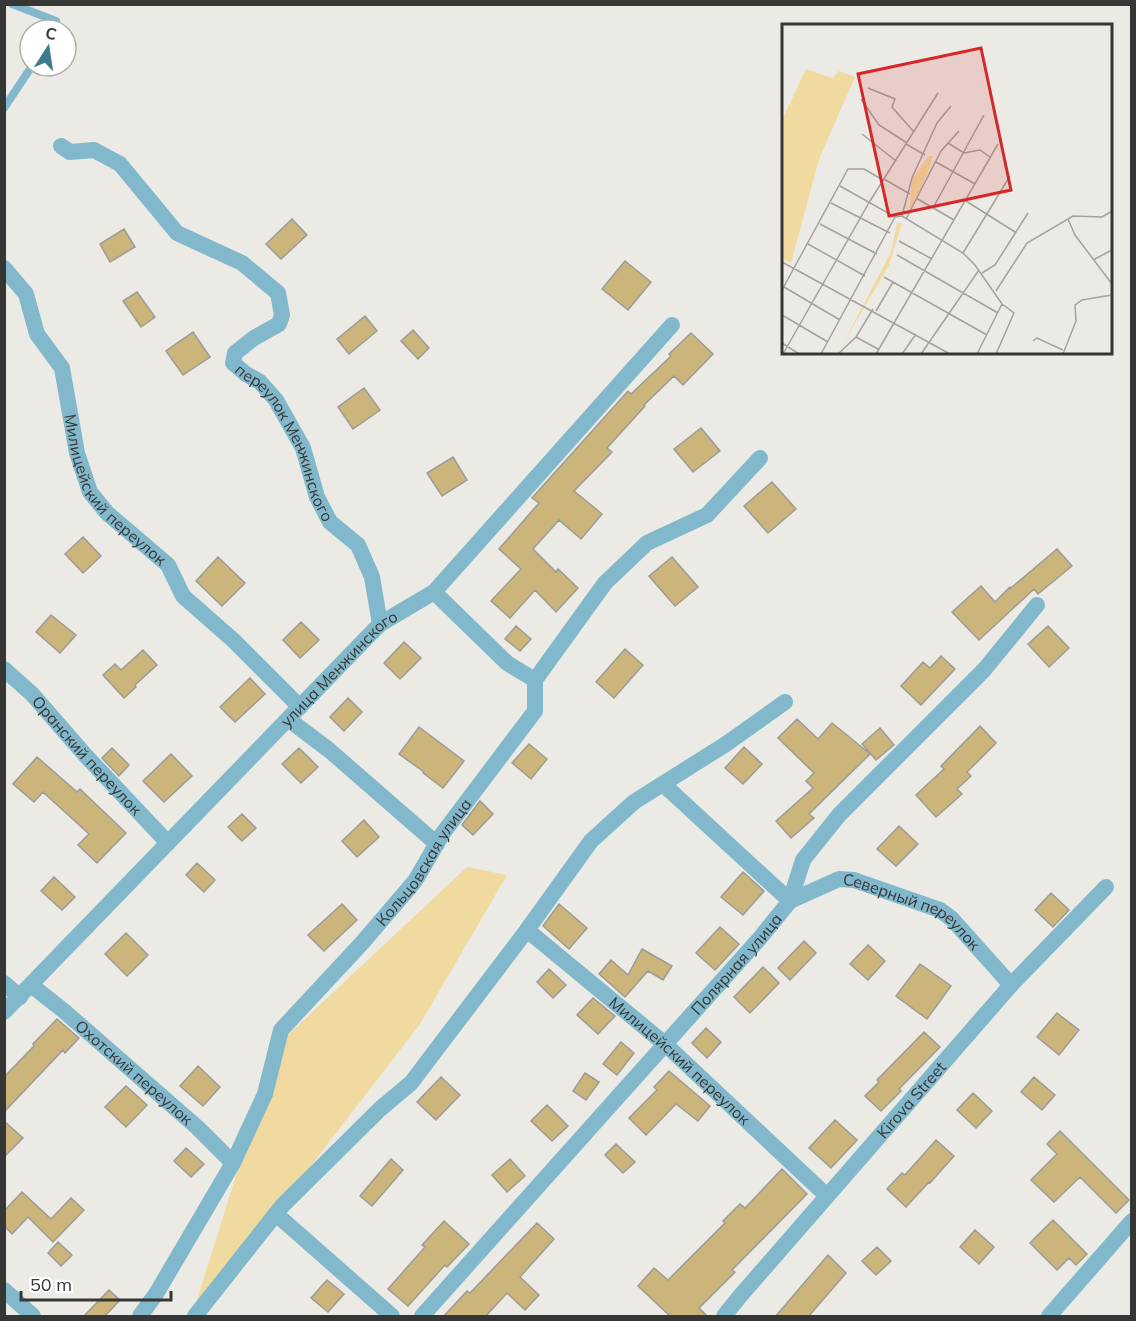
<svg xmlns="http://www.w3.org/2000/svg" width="1136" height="1321" viewBox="0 0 1136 1321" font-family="Mulish,sans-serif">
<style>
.green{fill:#f1da9f}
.building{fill:#cbb57b;stroke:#9d9b97;stroke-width:1.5}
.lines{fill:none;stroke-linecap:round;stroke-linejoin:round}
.service{stroke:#82b8cc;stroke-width:8}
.minor{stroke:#82b8cc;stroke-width:16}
.labels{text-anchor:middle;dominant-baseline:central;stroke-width:5;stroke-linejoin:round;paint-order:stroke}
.street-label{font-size:16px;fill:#363634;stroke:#fff}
.inset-road{fill:none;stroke:#a3a29e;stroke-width:1.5}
.view{fill:#d62828;fill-opacity:0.15;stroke:#d62828;stroke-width:3}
.inset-edge{fill:none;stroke:#363634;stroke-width:3}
</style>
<rect width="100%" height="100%" fill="#ebeae5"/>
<path class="green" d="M 467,867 L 507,875 L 420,1024 L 195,1316 L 192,1316 L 277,1045 Z"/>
<path class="building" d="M 292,219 L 307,235 L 281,259 L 266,244 Z
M 124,229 L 135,247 L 110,262 L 100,244 Z
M 625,261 L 651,282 L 628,310 L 602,289 Z
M 137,292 L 155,317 L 141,327 L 123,301 Z
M 365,316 L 377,331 L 349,354 L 337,339 Z
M 413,330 L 429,348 L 418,359 L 401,341 Z
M 193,332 L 210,357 L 183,375 L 166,351 Z
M 691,333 L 713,354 L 683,385 L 674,376 L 644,405 L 645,406 L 607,448 L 612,452 L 574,491 L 602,514 L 581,539 L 559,520 L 533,549 L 556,572 L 558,569 L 578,588 L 556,612 L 535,590 L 510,618 L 491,601 L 521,569 L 499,549 L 539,503 L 532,498 L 628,391 L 631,394 L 671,356 L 669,354 Z
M 364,388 L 380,410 L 353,429 L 338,407 Z
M 701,428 L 720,451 L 693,472 L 674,449 Z
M 453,457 L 467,480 L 442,496 L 427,473 Z
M 772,482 L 796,509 L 768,533 L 744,506 Z
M 83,537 L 101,556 L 83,573 L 65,554 Z
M 1057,549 L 1072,566 L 1038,594 L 1034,589 L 979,640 L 952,612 L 981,586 L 995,602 L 1010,587 L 1011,588 Z
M 218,557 L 245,583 L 222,606 L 196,581 Z
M 672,557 L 698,587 L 675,606 L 649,576 Z
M 51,615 L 76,635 L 60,653 L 36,632 Z
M 301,622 L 319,640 L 300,658 L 283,640 Z
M 516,626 L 531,639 L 520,651 L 505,639 Z
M 1048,626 L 1069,648 L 1049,667 L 1028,644 Z
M 404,642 L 421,658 L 400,679 L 384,663 Z
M 625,649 L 643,665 L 614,698 L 596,682 Z
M 143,650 L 157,665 L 135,685 L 136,687 L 124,698 L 103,675 L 115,664 L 121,670 Z
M 941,656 L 955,669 L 921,705 L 901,686 L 923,662 L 930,668 Z
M 250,678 L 265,694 L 235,722 L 220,707 Z
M 348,698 L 362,712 L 344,731 L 330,717 Z
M 797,719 L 818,739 L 832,723 L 870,754 L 809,814 L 814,818 L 791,838 L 776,821 L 813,788 L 806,781 L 814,773 L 778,738 Z
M 980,726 L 996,743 L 967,772 L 971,776 L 957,789 L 962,794 L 936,817 L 916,795 L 944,769 L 941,766 Z
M 419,727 L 464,761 L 443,788 L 423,773 L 424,772 L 399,754 Z
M 880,728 L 894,745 L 876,760 L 862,744 Z
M 529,744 L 547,759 L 531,779 L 512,763 Z
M 744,747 L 762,764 L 743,784 L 725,768 Z
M 112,748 L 129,765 L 119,776 L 102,758 Z
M 299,748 L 318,767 L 301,783 L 282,764 Z
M 171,754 L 192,776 L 164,802 L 143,781 Z
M 37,757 L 77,792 L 80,789 L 126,833 L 97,863 L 78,845 L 89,834 L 43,792 L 34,802 L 13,784 Z
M 480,801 L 493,814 L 473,835 L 462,825 Z
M 242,814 L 256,828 L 242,841 L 228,827 Z
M 364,820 L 379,837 L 357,857 L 342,841 Z
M 899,826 L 918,844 L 896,866 L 877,849 Z
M 197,863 L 215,880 L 204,892 L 186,875 Z
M 743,872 L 764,891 L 743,915 L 721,897 Z
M 54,877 L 75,897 L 62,910 L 41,891 Z
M 1051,893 L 1069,910 L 1053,927 L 1035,910 Z
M 342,904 L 357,920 L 324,951 L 308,935 Z
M 559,904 L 587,928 L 569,949 L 543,926 Z
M 720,927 L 739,944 L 715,970 L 696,953 Z
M 126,933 L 148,955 L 127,976 L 105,954 Z
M 804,941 L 816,953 L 790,980 L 778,968 Z
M 868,945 L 885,961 L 868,980 L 850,964 Z
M 642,949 L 672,966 L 663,980 L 648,971 L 625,997 L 599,974 L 611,960 L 628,975 Z
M 920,964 L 951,986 L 927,1019 L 896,996 Z
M 763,967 L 779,983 L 750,1013 L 734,997 Z
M 549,969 L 566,985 L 553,998 L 537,982 Z
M 593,998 L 615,1016 L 598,1034 L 577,1015 Z
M 1057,1013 L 1079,1030 L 1059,1055 L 1037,1037 Z
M 57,1019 L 79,1038 L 65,1053 L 63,1050 L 4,1112 L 4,1077 L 34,1046 L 33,1044 Z
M 706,1028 L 721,1042 L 707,1058 L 692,1043 Z
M 924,1032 L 940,1047 L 899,1089 L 901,1091 L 881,1111 L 865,1096 L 879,1082 L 877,1080 Z
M 621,1042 L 634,1053 L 617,1075 L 603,1064 Z
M 198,1066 L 220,1087 L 203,1106 L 180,1086 Z
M 669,1071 L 710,1106 L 698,1121 L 676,1104 L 646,1135 L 629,1118 L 657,1090 L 654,1087 Z
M 585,1073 L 599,1082 L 586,1100 L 573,1091 Z
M 441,1077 L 460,1095 L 436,1120 L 417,1102 Z
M 1034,1077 L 1055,1095 L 1042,1110 L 1021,1092 Z
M 126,1086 L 147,1105 L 126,1127 L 105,1107 Z
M 973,1093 L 992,1111 L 976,1128 L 957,1110 Z
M 547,1105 L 568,1126 L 552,1141 L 531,1121 Z
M 835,1120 L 857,1140 L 831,1168 L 809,1148 Z
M 4,1121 L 23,1138 L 4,1157 Z
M 1060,1131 L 1129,1200 L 1116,1213 L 1080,1177 L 1054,1202 L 1031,1180 L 1057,1154 L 1047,1144 Z
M 936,1140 L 954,1156 L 930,1183 L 929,1182 L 906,1207 L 887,1189 L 902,1173 L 905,1175 Z
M 616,1144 L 635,1162 L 623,1173 L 605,1155 Z
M 186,1148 L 204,1164 L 191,1177 L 174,1161 Z
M 391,1159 L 403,1170 L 372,1206 L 360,1196 Z
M 510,1159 L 525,1176 L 507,1192 L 492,1175 Z
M 782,1169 L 807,1194 L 732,1270 L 735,1272 L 699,1308 L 708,1317 L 671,1317 L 638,1286 L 654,1268 L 668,1280 L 725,1223 L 723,1221 L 740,1204 L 745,1208 Z
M 22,1192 L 51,1219 L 71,1198 L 84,1210 L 53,1242 L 28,1217 L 12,1234 L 4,1226 L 4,1211 Z
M 1053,1220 L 1087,1254 L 1076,1265 L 1069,1258 L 1057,1270 L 1030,1243 Z
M 444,1221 L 469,1244 L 447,1267 L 445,1265 L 408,1306 L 388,1289 L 425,1247 L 422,1245 Z
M 537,1223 L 554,1239 L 520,1277 L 539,1295 L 525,1310 L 507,1293 L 485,1317 L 443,1317 L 467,1291 L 470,1293 Z
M 975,1230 L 994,1247 L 979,1264 L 960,1247 Z
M 58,1242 L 72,1255 L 61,1266 L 48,1253 Z
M 877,1247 L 891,1261 L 876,1275 L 862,1261 Z
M 828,1255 L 846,1273 L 808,1317 L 775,1317 Z
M 327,1280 L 344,1294 L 328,1312 L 311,1298 Z
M 109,1290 L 120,1300 L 104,1317 L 83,1317 Z"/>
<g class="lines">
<path class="service" d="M 12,4 L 56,21 L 51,30
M 4,108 L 32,66"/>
<g class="minor">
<path id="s1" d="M 61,146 L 70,152 L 94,150 L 120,164 L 177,233 L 242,263 L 278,293 L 282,315 L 279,324 L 254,338 L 235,353 L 233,363 L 246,374 L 260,382 L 276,400 L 303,448 L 317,497 L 330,522 L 358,545 L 372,577 L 380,624"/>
<path id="s2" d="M 4,268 L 26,294 L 37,334 L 62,368 L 77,453 L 90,492 L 107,513 L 168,565 L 183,596 L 233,640 L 300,707"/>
<path d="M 434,592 L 507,663 L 535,680"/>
<path id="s3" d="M 4,669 L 32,694 L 86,756 L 168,843"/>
<path d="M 288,719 L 329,750 L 437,844"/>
<path id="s4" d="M 663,784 L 790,901 L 839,879 L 854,880 L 940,910 L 952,919 L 1011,985"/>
<path id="s5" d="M 527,930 L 665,1044 L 827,1196"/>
<path d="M 4,983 L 20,997"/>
<path id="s6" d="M 31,985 L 64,1011 L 198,1128 L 233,1163"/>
<path id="s7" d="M 4,1012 L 380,624 L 434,592 L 672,325"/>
<path d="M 276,1214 L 392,1316"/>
<path d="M 4,1290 L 33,1316"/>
<path id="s8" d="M 140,1316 L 156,1294 L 233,1163 L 265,1094 L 281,1030 L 362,943 L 415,881 L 443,833 L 535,711 L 535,680 L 605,583 L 647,543 L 707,515 L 760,458"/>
<path d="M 195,1316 L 282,1206 L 380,1109 L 411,1083 L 527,930 L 591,841 L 634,802 L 726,744 L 785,702"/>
<path id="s9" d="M 422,1316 L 760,938 L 790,901 L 803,860 L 839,815 L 984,670 L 1037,605"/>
<path id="s10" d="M 724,1316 L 741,1295 L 1011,985 L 1106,887"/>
<path d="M 1049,1316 L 1132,1221"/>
</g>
</g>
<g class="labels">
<g class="street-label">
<text stroke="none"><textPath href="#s1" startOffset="465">переулок Менжинского</textPath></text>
<text stroke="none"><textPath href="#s2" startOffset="256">Милицейский переулок</textPath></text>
<text stroke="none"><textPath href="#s7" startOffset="480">улица Менжинского</textPath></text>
<text stroke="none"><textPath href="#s3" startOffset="120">Оранский переулок</textPath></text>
<text stroke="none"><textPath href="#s8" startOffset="542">Кольцовская улица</textPath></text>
<text stroke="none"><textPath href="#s4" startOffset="308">Северный переулок</textPath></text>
<text stroke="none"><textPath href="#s9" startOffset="472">Полярная улица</textPath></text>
<text stroke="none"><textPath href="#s5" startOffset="201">Милицейский переулок</textPath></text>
<text stroke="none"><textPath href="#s6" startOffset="135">Охотский переулок</textPath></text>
<text stroke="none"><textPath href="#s10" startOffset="286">Kirova Street</textPath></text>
</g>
</g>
<g transform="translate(782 24)">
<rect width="330" height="330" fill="#ebeae5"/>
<path d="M 24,45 L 50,54 L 57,47 L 73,53 L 37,135 L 9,239 L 0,234 L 0,96 ZM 146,132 L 151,132 L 145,150 L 127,188 L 130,156 ZM 115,199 L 120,199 L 107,241 L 61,320 L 109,228 Z" fill="#f1da9f"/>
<path class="inset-road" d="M 86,64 L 113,75 L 110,83 L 132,108M 79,75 L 97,101 L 125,119M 80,110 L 114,137M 166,119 L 182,129 L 198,126 L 208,133M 124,120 L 143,131M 154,138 L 193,160M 102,155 L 128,170M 58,162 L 113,193 L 120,192 L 181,229 L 193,241 L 220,280 L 232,289 L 214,330M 134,174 L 172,196M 184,177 L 233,208M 49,179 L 108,209M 151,184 L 202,91M 120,192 L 130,154 L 155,99 L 169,82M 124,195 L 159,127 L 177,107M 286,195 L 293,211 L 330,260M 38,200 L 95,230M 117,217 L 150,235M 26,220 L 83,252M 181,229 L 228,152M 115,231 L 216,289M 311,236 L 330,226M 0,238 L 168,330M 200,249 L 213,241 L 246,189M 102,253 L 205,311M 2,263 L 58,296M 0,266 L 66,145 L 82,145 L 101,156M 214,267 L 245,219 L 291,192 L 320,193 L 330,187M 94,287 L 111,258M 0,291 L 46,318M 74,313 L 96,325M 251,317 L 255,314 L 281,326M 0,319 L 17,330M 1,330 L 88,177 L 156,69M 39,330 L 113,193M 56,330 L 74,313 L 91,285M 94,330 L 216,120M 120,330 L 134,310M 139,330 L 197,246M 195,330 L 220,280M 281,330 L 294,297 L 293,281 L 300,276 L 330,271"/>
<path class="view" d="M 199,24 L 229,166 L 107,192 L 76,50 Z"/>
<rect width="330" height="330" class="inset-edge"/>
</g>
<rect width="1136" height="1321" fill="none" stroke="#363634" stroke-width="12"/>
<g transform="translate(48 48) rotate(12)"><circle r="28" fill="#ffffff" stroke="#afafae" stroke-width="1.5"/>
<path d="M0-4.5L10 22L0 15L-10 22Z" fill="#3d7b91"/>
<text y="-9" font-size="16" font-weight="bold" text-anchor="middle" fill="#363634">С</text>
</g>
<path d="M21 1291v9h150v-9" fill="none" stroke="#363634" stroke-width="3"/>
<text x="30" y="1291" font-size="18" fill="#363634" stroke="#ffffff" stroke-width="4.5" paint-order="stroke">50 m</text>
</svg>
